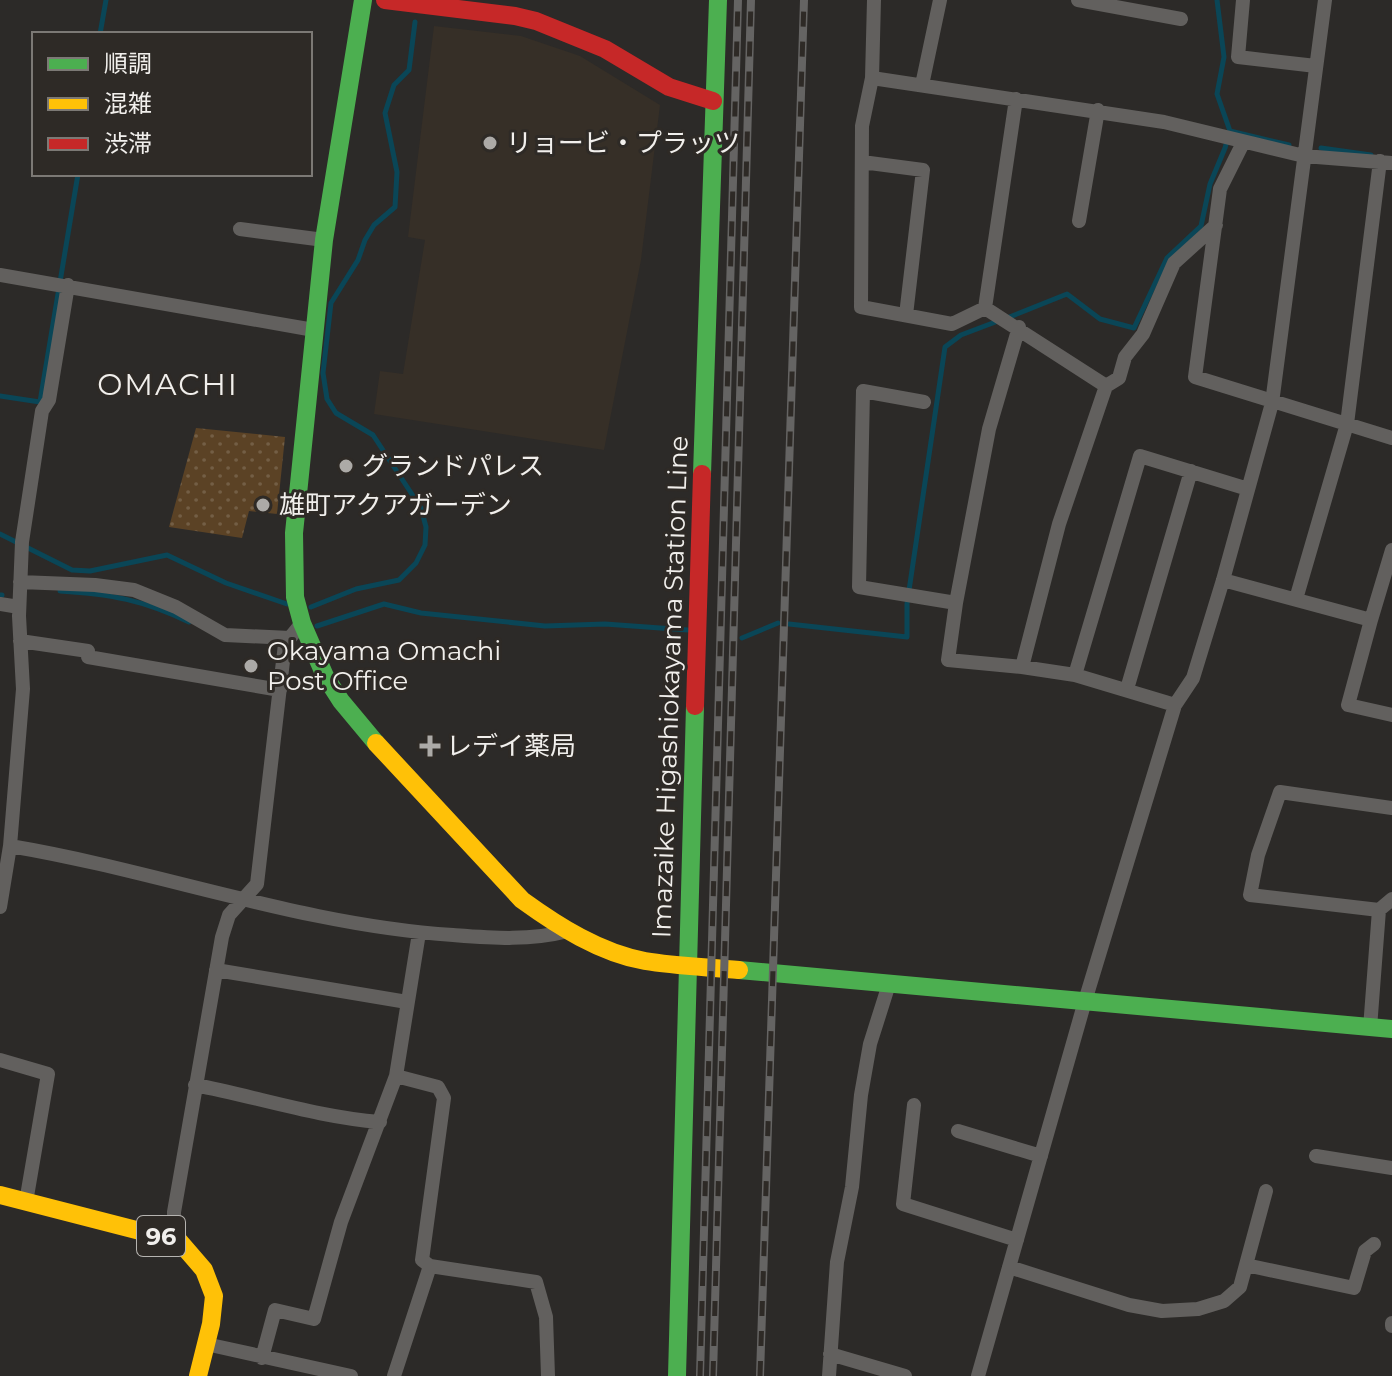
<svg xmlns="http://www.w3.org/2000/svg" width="1392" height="1376" viewBox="0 0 1392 1376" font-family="Montserrat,'Noto Sans JP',sans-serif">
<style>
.built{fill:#362f27}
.grass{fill:url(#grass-dots)}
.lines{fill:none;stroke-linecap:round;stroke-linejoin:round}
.stream{stroke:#0a4657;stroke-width:5}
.street{stroke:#62605e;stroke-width:14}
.fast{stroke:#4caf50;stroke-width:18}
.slow{stroke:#ffc107;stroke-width:18}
.jam{stroke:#c62828;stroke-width:18}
.rail-casing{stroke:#656463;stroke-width:8}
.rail{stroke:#2e2a26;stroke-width:5;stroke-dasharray:15;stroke-linecap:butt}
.poi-dot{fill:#acaaa7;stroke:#2e2a26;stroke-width:3}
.labels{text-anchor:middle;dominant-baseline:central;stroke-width:6;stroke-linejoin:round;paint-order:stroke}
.shield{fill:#2e2a26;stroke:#b6b4b1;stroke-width:2}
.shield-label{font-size:24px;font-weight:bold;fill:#f1efec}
.poi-label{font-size:26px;fill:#f1efec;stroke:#2e2a26;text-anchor:start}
.street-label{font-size:26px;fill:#f1efec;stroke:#2e2a26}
.quarter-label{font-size:30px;letter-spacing:2px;fill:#f1efec;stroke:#2e2a26}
</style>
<defs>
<pattern id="grass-dots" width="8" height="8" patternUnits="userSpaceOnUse" patternTransform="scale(2)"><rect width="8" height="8" fill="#5b4225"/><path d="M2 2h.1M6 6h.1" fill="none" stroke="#735e45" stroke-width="1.8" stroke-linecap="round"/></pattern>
</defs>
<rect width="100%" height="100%" fill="#2c2a28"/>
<path class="built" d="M 434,26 L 521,36 L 580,56 L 660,105 L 641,260 L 604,450 L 374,414 L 380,371 L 403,374 L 425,240 L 408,237 Z"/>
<path class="grass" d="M 196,428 L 285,437 L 277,514 L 249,511 L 242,538 L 169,527 Z"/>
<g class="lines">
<path class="stream" d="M 100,34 L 106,0
M 1230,131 L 1289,145
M 1321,148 L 1371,155
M 1007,318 L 1067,294 L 1100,319 L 1134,328 L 1167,258 L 1201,226 L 1210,184 L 1225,148 L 1230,131 L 1217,94 L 1224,57 L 1217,0
M 0,396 L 40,402 L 78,174
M 0,534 L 72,570 L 90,571 L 167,555 L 226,583 L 287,604
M 60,591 C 111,594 143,600 189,622
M 0,595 L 2,595
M 311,607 L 356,589 L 399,580 L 416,563 L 425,545 L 426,527 L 421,508 L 373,435 L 336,413 L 327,399 L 323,373 L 331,303 L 358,260 L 365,240 L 374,225 L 395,207 L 397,172 L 385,113 L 394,85 L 409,70 L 415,22
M 789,624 L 907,637 L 907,604 L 945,347 L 961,335 L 998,321
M 317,626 L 384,604 L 421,613 L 545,626 L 605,624 L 688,630
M 742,638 L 778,623"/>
<path class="street" d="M 874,0 L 872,78 L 862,126 L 861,307 L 952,324 L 985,308 L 1106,386 L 1059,524 L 1022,667 L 1075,675 L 1175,705
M 1078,0 L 1181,19
M 1243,0 L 1238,57 L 1316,66
M 872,78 L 1164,122 L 1304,156 L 1392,163
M 922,85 L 940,0
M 1243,143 L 1220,189 L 1195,377 L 1392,438
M 862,162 L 923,170 L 906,315
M 1079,221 L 1098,110
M 240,229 L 324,240
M 0,275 L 314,330
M 985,308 L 1016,99
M 1019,327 L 989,429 L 956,603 L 948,660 L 1022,667
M 1106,386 L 1119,378 L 1125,357 L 1143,334 L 1174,263 L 1216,225
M 924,402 L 863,391 L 859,587 L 956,603
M 1223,580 L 1371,620 L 1392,550
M 20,582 L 95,585 L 134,590 L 176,607 L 225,635 L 290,638
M 1296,599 L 1347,424 L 1380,161
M 0,604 L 19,607
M 1371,620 L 1348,705 L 1392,715
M 20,641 L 88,651 L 88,657 L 280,690
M 1075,675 L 1140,456 L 1248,489
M 1127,689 L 1191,471
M 10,846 C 159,871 301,925 453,935 C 493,938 529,941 568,931
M 0,907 L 10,846 L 23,689 L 19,616 L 22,542 L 42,411 L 49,400 L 68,285
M 1379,910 L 1250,895 L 1258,855 L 1280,792 L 1392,808
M 216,970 L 407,1002
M 1370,1028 L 1379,910 L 1392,899
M 0,1060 L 48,1074 L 26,1202
M 396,1076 L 438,1087 L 444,1098 L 422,1260 L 430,1266
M 195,1085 C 258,1097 317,1117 380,1122
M 914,1105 L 903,1204 L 1017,1240
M 958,1131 L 1041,1156
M 1316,1156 L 1392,1168
M 179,1241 L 174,1228 L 174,1212 L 222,937 L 229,915 L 257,884 L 285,644 L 302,623
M 1246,1265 L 1354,1288 L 1365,1251 L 1374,1244
M 1009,1267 L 1129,1305 L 1162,1311 L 1198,1309 L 1224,1301 L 1240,1287 L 1266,1191
M 1392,1323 L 1392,1326
M 206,1344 L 351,1376
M 830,1354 L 905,1376
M 262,1358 L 275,1310 L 314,1319 L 341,1222 L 396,1076 L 419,933
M 394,1376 L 430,1266 L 536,1282 L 546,1317 L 548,1376
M 829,1376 L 837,1262 L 852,1187 L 861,1095 L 870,1044 L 889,984
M 978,1376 L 1085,1001 L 1175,705 L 1193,678 L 1223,580 L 1272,403 L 1325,0"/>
<path class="fast" d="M 363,0 L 324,240 L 294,533 L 295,597 L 302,623 L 325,676 L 341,701 L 376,743
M 702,474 L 718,0
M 739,970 L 1392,1029
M 677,1376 L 695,706"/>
<path class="slow" d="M 376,743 L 522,900 C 558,926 600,953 645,961 C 675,966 708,967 739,970
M 0,1195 L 179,1241 L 204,1270 L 214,1296 L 211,1324 L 198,1376"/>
<path class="jam" d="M 385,0 L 515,16 L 536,21 L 605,49 L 669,87 L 713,101
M 695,706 L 702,474"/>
<g class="rail-casing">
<path id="rail" d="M 700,1376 L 738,0
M 713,1376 L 751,0
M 760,1376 L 804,0"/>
</g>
<use href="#rail" class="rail"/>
</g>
<g class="poi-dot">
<circle cx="490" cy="143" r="8"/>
<circle cx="346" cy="466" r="8"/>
<circle cx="263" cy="505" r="8"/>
<circle cx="251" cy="666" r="8"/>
<path d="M426 734h8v8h8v8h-8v8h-8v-8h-8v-8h8z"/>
</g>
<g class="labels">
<rect class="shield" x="137" y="1216" width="48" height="40" rx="6"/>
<g class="shield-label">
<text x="161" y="1236">96</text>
</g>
<g class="poi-label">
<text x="506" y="143">リョービ・プラッツ</text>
<text x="362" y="466">グランドパレス</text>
<text x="279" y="505">雄町アクアガーデン</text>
<text x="267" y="651">Okayama Omachi<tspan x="267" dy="30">Post Office</tspan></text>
<text x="446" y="746">レデイ薬局</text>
</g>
<g class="street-label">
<text transform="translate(670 687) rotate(-88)">Imazaike Higashiokayama Station Line</text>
</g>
<g class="quarter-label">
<text x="168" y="384">OMACHI</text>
</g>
</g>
<rect x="32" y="32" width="280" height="144" fill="#2e2a26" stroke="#7c7975" stroke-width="2"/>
<rect x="48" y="58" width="40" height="12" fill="#4caf50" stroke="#7c7975" stroke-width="2"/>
<text x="104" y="72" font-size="24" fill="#f1efec">順調</text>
<rect x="48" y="98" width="40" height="12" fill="#ffc107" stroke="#7c7975" stroke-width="2"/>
<text x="104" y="112" font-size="24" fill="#f1efec">混雑</text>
<rect x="48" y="138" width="40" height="12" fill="#c62828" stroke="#7c7975" stroke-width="2"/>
<text x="104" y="152" font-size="24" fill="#f1efec">渋滞</text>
</svg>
